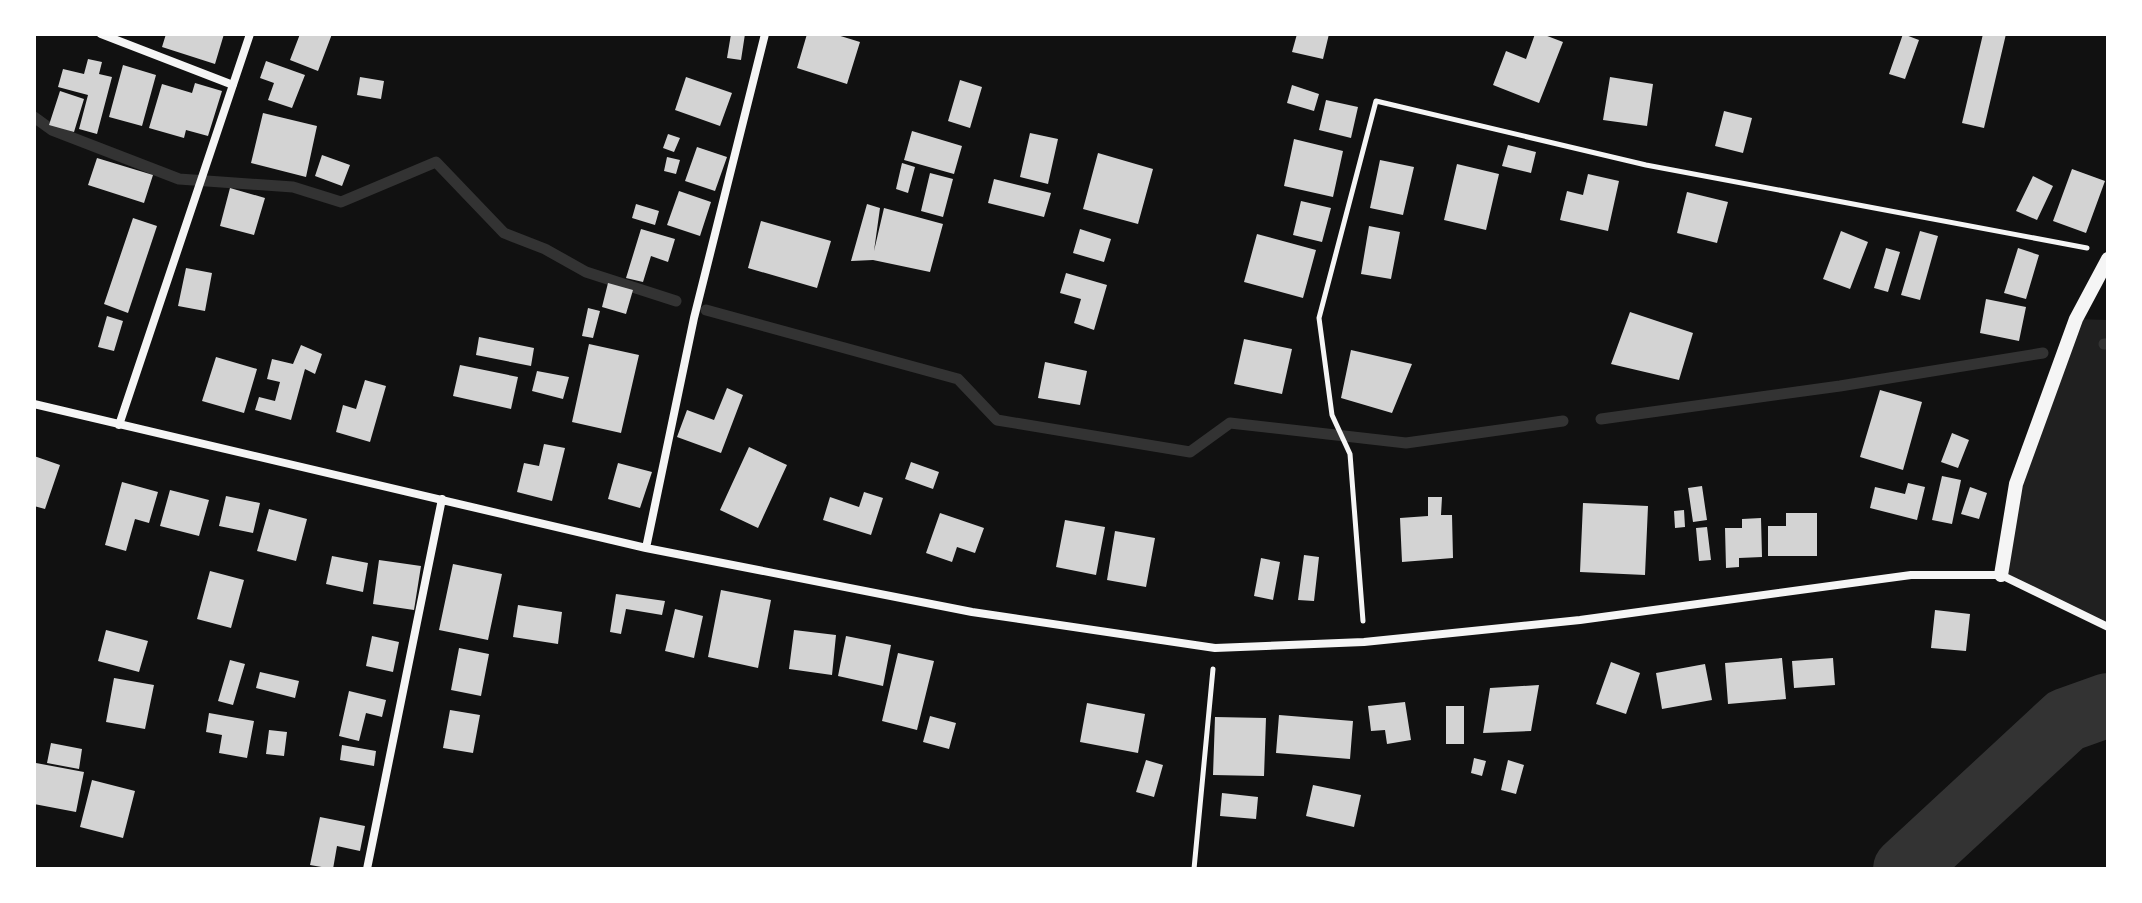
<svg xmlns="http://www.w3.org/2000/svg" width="2142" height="903" viewBox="0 0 2142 903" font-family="'Titillium Web',sans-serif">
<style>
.green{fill:#202020}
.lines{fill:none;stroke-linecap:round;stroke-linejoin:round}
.stream{stroke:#333;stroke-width:11}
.river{stroke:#333;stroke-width:64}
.building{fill:#d3d3d3}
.path{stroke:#f5f5f5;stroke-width:5}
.minor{stroke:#f5f5f5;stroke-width:8}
.tertiary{stroke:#f5f5f5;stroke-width:14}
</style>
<rect width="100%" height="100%" fill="#111"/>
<path class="green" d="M 2076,319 L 2108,320 L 2108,627 L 2001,575 L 2016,484 Z"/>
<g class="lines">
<path class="stream" d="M 34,117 L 52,130 L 179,179 L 293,187 L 341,202 L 436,162 L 504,233 L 545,249 L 586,272 L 676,301
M 706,310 L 958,379 L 997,420 L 1190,452 L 1230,423 L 1406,443 L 1563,421
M 2104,344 L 2108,344
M 1601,419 L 1840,386 L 2043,353"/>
<path class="river" d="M 1905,869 L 2066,720 L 2108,705"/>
</g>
<path class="building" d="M 166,34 L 224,34 L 215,64 L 162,47 Z
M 300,34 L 332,34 L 318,71 L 290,60 Z
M 731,34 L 745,34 L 741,60 L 727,58 Z
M 807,34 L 834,34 L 860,42 L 847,84 L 797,68 Z
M 1297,34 L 1329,34 L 1323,59 L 1292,52 Z
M 1535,34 L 1542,34 L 1563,42 L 1539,103 L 1493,85 L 1506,51 L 1526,59 Z
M 1903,34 L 1919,40 L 1905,79 L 1889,74 Z
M 1983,34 L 2006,34 L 1984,128 L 1962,123 Z
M 88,59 L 102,62 L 99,74 L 112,77 L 97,134 L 79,129 L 88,95 L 58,87 L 63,69 L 84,74 Z
M 266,61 L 305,75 L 292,108 L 268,100 L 274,83 L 260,78 Z
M 123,65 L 156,75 L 142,126 L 109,117 Z
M 360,77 L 384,81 L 381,99 L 357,95 Z
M 686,77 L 732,93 L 720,126 L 675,110 Z
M 1610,77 L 1653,84 L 1647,126 L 1603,120 Z
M 960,80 L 982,87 L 970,128 L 948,121 Z
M 195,83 L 222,91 L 208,136 L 186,130 L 184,138 L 149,128 L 162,84 L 192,93 Z
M 1292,85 L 1319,94 L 1314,111 L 1287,103 Z
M 60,91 L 84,99 L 74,132 L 49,125 Z
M 1326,100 L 1358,107 L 1351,138 L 1319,130 Z
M 1724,111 L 1752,118 L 1743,153 L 1715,146 Z
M 263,113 L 317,126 L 306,177 L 251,163 Z
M 912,131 L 962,146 L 954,174 L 904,160 Z
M 1030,133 L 1058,139 L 1048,184 L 1020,177 Z
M 668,134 L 680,138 L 674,152 L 663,148 Z
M 1294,139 L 1343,151 L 1333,197 L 1284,186 Z
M 1508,145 L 1536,152 L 1531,173 L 1502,166 Z
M 697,147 L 727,157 L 715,191 L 685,181 Z
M 1098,153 L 1153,169 L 1138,224 L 1083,209 Z
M 322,155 L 350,165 L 342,186 L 315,176 Z
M 667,157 L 680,160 L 676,174 L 664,171 Z
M 97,158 L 153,175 L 144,203 L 88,185 Z
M 1380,160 L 1414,167 L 1403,215 L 1370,208 Z
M 902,163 L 915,167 L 908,193 L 896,189 Z
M 1457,164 L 1499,174 L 1486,230 L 1444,220 Z
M 2072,169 L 2105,181 L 2086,233 L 2053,221 Z
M 930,173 L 953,179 L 943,217 L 921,211 Z
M 1588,174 L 1619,181 L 1608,231 L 1560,220 L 1567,191 L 1583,195 Z
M 2033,176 L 2053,186 L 2037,220 L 2016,211 Z
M 994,179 L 1051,193 L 1044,217 L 988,203 Z
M 230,188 L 265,198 L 254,235 L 220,226 Z
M 679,191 L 711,202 L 700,236 L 667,225 Z
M 1687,192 L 1728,202 L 1717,243 L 1677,233 Z
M 1301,201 L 1331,208 L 1322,242 L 1293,235 Z
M 636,204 L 659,211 L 655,225 L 632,218 Z
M 867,204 L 880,208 L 874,251 L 884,208 L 943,224 L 930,272 L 873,260 L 851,261 Z
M 133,218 L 157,226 L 128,313 L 104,304 Z
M 761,221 L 831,241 L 817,288 L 748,268 Z
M 1369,226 L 1400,232 L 1391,279 L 1361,274 Z
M 641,229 L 675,239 L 668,262 L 651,256 L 643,282 L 626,278 Z
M 1080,229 L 1111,239 L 1104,262 L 1073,253 Z
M 1841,231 L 1868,242 L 1850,289 L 1823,279 Z
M 1920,231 L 1938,236 L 1920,300 L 1901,295 Z
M 1257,234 L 1316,250 L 1303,298 L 1244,282 Z
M 1886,248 L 1900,252 L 1888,292 L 1874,288 Z
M 2018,248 L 2039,255 L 2026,299 L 2004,293 Z
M 186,268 L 212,273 L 205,311 L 178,306 Z
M 1066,273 L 1107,285 L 1094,330 L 1074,323 L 1081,299 L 1060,293 Z
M 608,283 L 633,290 L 626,314 L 602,307 Z
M 1986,299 L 2026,307 L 2019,341 L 1980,333 Z
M 588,308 L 600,311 L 593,338 L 582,336 Z
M 1630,312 L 1693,333 L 1679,380 L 1611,364 Z
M 107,316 L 123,321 L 114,351 L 98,347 Z
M 479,337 L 534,348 L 531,366 L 476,355 Z
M 1244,339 L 1292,349 L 1282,394 L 1234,384 Z
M 589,344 L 639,355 L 621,433 L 572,422 Z
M 301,345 L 322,354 L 315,374 L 305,369 L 291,420 L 255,410 L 259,397 L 275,401 L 280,382 L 267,379 L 272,359 L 293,364 Z
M 1351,350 L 1412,364 L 1392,413 L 1341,398 Z
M 216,357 L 257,369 L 244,413 L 202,401 Z
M 1045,362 L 1087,371 L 1080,405 L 1038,398 Z
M 460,365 L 518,377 L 511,409 L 453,396 Z
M 537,371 L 569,377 L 563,399 L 532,391 Z
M 365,380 L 386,386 L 370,442 L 336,432 L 343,405 L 356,409 Z
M 727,388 L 743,395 L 721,453 L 677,437 L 687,410 L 714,420 Z
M 1880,390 L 1922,402 L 1903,470 L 1860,457 Z
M 1952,433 L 1969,440 L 1958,468 L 1941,462 Z
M 544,444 L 565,448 L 552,501 L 517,492 L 524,463 L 539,466 Z
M 749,447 L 787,465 L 758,528 L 720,510 Z
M 34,456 L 60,465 L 45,509 L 34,506 Z
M 911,462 L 939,472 L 933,489 L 905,479 Z
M 618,463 L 652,472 L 640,508 L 608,499 Z
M 1942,476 L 1961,480 L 1952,524 L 1932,520 Z
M 122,482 L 158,492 L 149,523 L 135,519 L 126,551 L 105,545 Z
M 1908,483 L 1925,487 L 1917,520 L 1870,508 L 1875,487 L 1905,494 Z
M 1702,486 L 1707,520 L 1693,522 L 1688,488 Z
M 1970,487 L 1987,493 L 1979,519 L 1961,514 Z
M 170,490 L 209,500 L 199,536 L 160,526 Z
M 864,492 L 883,498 L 871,535 L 823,520 L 830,497 L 859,507 Z
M 226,496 L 260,503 L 253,533 L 219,526 Z
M 1428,497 L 1442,497 L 1441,515 L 1452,515 L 1453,558 L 1402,562 L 1400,518 L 1428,516 Z
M 1583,503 L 1648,506 L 1645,575 L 1580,572 Z
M 269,509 L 307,519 L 296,561 L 257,551 Z
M 1684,510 L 1685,527 L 1675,528 L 1674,511 Z
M 940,513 L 984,528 L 975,553 L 957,547 L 952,562 L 926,553 Z
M 1786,513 L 1817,513 L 1817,556 L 1768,556 L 1768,526 L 1786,526 Z
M 1761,518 L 1762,557 L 1739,558 L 1739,567 L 1726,568 L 1725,528 L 1742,528 L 1742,519 Z
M 1065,520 L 1105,527 L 1096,575 L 1056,567 Z
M 1707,527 L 1711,560 L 1699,561 L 1696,528 Z
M 1115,531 L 1155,538 L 1146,587 L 1107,580 Z
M 1304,555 L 1319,557 L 1314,601 L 1298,600 Z
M 332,556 L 368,563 L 363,592 L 326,584 Z
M 1261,558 L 1280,562 L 1273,600 L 1254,596 Z
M 379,560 L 421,566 L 414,610 L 373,604 Z
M 453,564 L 502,574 L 488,640 L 439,630 Z
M 210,571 L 244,580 L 231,628 L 197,619 Z
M 721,590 L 771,600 L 758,668 L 708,657 Z
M 616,594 L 665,601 L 662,615 L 626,609 L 621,634 L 610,632 Z
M 518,605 L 562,612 L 558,644 L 513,637 Z
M 675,609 L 703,616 L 694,658 L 665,651 Z
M 1935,610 L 1970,614 L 1966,651 L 1931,648 Z
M 106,630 L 148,641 L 139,672 L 98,661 Z
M 794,630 L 836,635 L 832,675 L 789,669 Z
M 372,636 L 399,642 L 393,672 L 366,666 Z
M 846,636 L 891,645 L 883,686 L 838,676 Z
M 459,648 L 489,654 L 481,696 L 451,690 Z
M 898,653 L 934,661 L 917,730 L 882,721 Z
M 1782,658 L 1786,699 L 1728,704 L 1725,663 Z
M 1833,658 L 1835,685 L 1794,688 L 1792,661 Z
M 230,660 L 245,664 L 233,705 L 218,701 Z
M 1611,662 L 1640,673 L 1626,714 L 1596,704 Z
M 1705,664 L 1712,700 L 1662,709 L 1656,673 Z
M 260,672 L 299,681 L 295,698 L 256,688 Z
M 114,678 L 154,685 L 145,729 L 106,722 Z
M 1539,685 L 1531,731 L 1483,733 L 1490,688 Z
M 349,691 L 386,700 L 382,717 L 366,713 L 359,741 L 339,736 Z
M 1405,702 L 1411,740 L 1387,744 L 1385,730 L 1371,731 L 1368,706 Z
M 1087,703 L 1145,714 L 1138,753 L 1080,742 Z
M 1446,706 L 1464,706 L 1464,744 L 1446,744 Z
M 450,710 L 480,715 L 473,753 L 443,748 Z
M 209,713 L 254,721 L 247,758 L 219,753 L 222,735 L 206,732 Z
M 1279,715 L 1353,721 L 1350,759 L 1276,753 Z
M 930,716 L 956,723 L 949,749 L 923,742 Z
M 1215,717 L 1266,718 L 1264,776 L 1213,775 Z
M 269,730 L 287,732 L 284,756 L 266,754 Z
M 51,743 L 82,749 L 79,769 L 47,763 Z
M 342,745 L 376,751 L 374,766 L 340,760 Z
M 1474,758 L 1486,761 L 1482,776 L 1471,773 Z
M 1146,760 L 1163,765 L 1154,797 L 1136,792 Z
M 1508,760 L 1524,765 L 1516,794 L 1501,790 Z
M 36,763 L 84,772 L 76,812 L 34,804 L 34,773 Z
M 92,780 L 135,791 L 123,838 L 80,827 Z
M 1313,785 L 1361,795 L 1354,827 L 1306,816 Z
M 1222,793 L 1258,797 L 1256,819 L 1220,816 Z
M 320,817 L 365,826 L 360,851 L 337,846 L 333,869 L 310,865 Z"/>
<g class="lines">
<path class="path" d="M 1363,621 L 1350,454 L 1332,415 L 1319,318 L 1376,101 L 1646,165 L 2087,248
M 1194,869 L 1213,669"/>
<path class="minor" d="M 101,34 L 233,85
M 34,404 L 646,548 L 972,612 L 1215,648 L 1364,642 L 1580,620 L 1911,575 L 2001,575 L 2108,627
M 119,425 L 250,34
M 646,548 L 694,318 L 765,34
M 367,869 L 442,499"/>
<path class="tertiary" d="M 2001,575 L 2016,484 L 2076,319 L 2108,259"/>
</g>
<rect width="2142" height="903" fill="none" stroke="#ffffff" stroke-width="72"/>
</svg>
